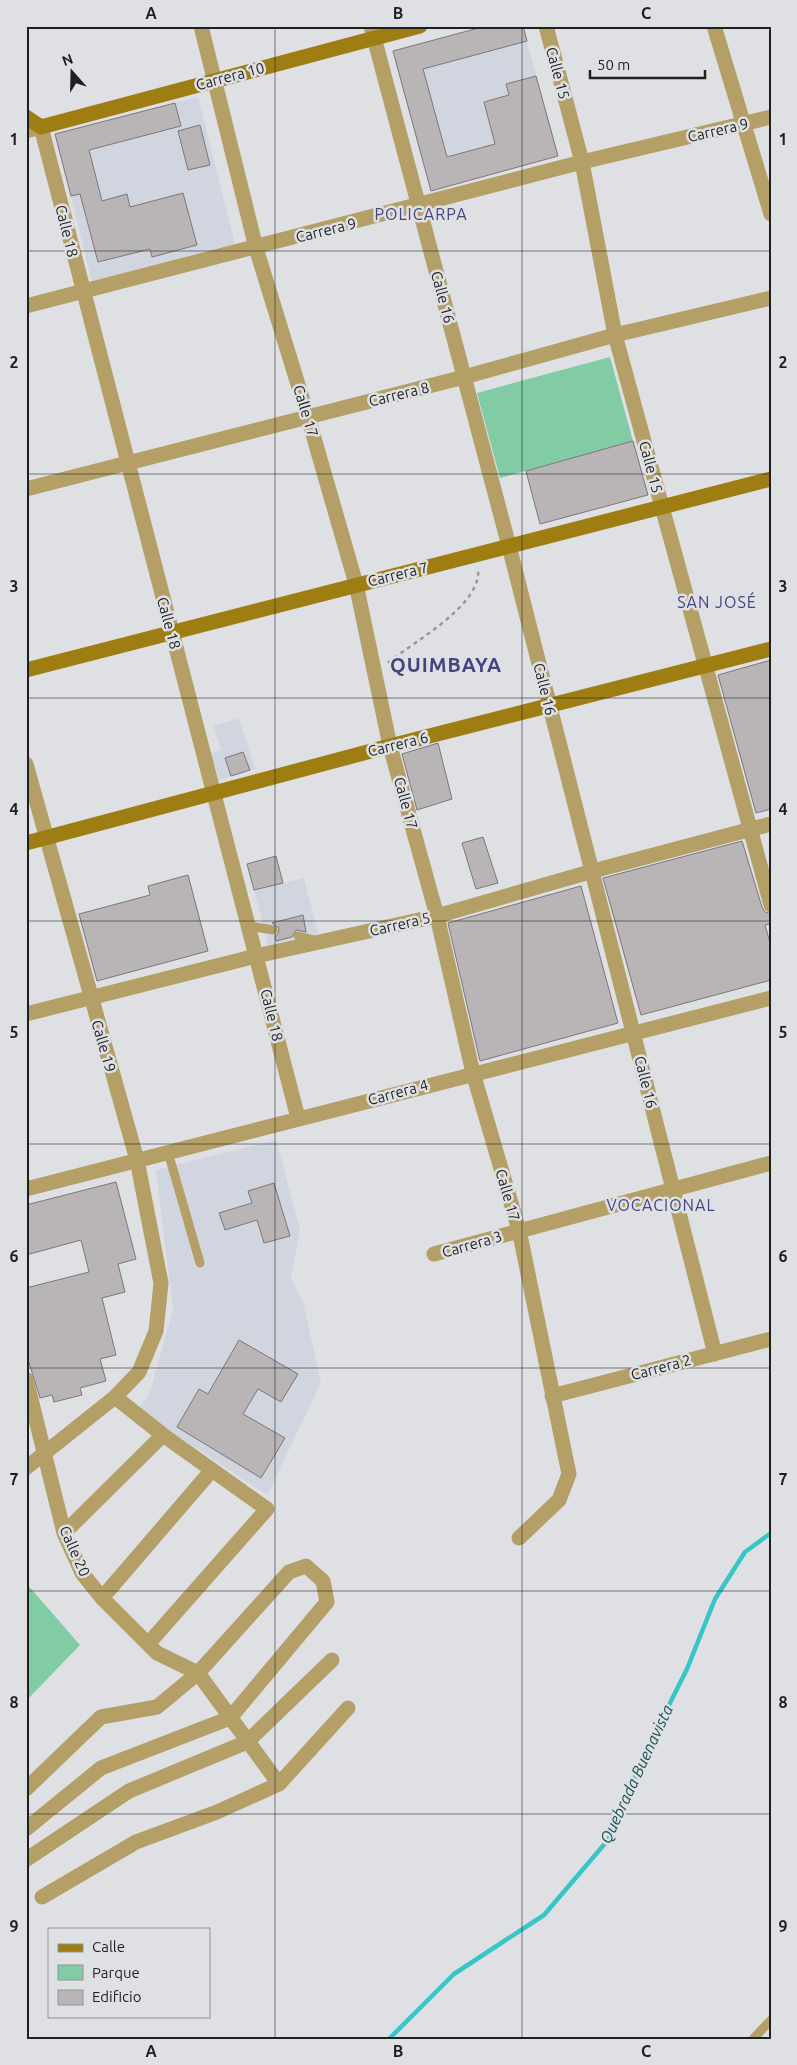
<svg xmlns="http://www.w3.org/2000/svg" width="797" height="2065" viewBox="0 0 797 2065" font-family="Ubuntu,sans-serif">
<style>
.built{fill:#d0d5df}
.green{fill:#81cca5}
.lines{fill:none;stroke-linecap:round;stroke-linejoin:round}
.stream{stroke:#38c5c7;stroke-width:4.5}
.building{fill:#b9b5b6;stroke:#7b7779}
.path{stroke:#969799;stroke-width:2.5;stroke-dasharray:4 4;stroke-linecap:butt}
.lane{stroke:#b49f67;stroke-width:9}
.street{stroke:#b49f67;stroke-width:15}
.secondary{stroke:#9e7e12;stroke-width:15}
.grid{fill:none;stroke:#1e1f20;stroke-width:1;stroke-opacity:0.55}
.labels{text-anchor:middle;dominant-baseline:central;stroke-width:5;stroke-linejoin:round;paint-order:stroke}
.street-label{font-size:15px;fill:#1e1f20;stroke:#dfe0e4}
.neighbourhood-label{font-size:16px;letter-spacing:1px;fill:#434482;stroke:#dfe0e4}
.water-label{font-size:16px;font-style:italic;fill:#175152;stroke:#dfe0e4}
.district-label{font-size:20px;font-weight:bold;letter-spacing:1px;fill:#434482;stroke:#dfe0e4}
.neatline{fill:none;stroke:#1e1f20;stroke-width:2}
.grid-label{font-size:16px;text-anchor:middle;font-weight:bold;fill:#1e1f20}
</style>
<rect width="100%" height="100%" fill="#dfe0e4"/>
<path class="built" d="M 523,26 L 558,156 L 431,191 L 393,51 Z
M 198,97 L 235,244 L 92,281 L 55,134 Z
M 239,718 L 255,769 L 219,780 L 211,753 L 221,750 L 214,726 Z
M 304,878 L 318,933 L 268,946 L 254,890 Z
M 276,1140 L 300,1229 L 291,1278 L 303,1302 L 321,1383 L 267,1495 L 138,1410 L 150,1392 L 173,1310 L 156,1170 Z"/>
<path class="green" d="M 610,357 L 633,441 L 500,478 L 477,393 Z
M 26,1583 L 80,1645 L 26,1701 Z"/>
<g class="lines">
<path class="stream" d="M 389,2039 L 454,1974 L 544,1915 L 608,1840 L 646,1751 L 687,1669 L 715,1599 L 745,1552 L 771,1533"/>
</g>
<path class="building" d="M 486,26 L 523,26 L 527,41 L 423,69 L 447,157 L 495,144 L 484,102 L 509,95 L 506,84 L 536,76 L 558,156 L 431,191 L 393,51 Z
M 175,103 L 181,126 L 89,150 L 102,201 L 127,194 L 130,207 L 183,193 L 197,245 L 152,257 L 150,249 L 98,262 L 80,194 L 71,196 L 55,134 Z
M 200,125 L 210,165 L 188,170 L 178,131 Z
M 633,441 L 648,495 L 540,524 L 526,471 Z
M 771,660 L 771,809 L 756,813 L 718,675 Z
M 438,743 L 452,799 L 417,810 L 402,754 Z
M 243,752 L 250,770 L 231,776 L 225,758 Z
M 483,837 L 498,883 L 476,889 L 462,843 Z
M 742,841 L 762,907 L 765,912 L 771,914 L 771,924 L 765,925 L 771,946 L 771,980 L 641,1015 L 603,878 Z
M 276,856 L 283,883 L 254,890 L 247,864 Z
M 188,875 L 208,951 L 97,981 L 79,914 L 150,895 L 148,886 Z
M 581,886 L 618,1023 L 480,1061 L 448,923 Z
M 303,915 L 306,932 L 296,930 L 292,937 L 276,941 L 275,936 L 278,934 L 279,928 L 272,923 Z
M 116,1182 L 136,1259 L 118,1264 L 125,1292 L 102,1298 L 116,1355 L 100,1359 L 106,1381 L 80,1388 L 82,1395 L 54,1402 L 52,1395 L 40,1398 L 26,1353 L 26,1288 L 89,1272 L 81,1240 L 26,1255 L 26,1205 Z
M 274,1183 L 290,1236 L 264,1243 L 257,1220 L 225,1230 L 219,1213 L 252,1203 L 248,1191 Z
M 239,1340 L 298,1374 L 281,1402 L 258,1389 L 243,1414 L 285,1438 L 261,1478 L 177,1427 L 199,1389 L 208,1394 Z"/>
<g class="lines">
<path class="path" d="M 388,663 C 414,641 483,605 478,568"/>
<path class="lane" d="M 249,926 L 273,930
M 298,936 L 314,940
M 168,1152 L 200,1263
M 753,2039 L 771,2020"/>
<path class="street" d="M 201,26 L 256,248 L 308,417 L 356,584 L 390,746 L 437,916 L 473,1073 L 519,1230 L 569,1474 L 559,1500 L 519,1538
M 371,26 L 509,546 L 715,1354
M 546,26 L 582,162 L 615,335 L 771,905
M 714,26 L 771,214
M 26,131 L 41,127 L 298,1118
M 26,306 L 582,162 L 771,117
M 26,489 L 464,377 L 615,335 L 771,298
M 26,764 L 137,1160 L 161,1283 L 156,1331 L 139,1372 L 115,1397 L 26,1468
M 26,1014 L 256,956 L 437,916 L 593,871 L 771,824
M 26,1189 L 771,998
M 434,1254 L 771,1163
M 26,1379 L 64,1533 L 82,1573 L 102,1598 L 157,1653 L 198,1673 L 289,1572 L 306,1566 L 323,1581 L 327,1602 L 230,1718 L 101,1768 L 26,1829
M 552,1396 L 771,1339
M 115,1397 L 163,1435 L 267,1509 L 148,1644
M 64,1533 L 163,1435
M 102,1598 L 212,1470
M 279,1784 L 348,1708
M 26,1789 L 101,1717 L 157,1707 L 198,1673 L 279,1784 L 217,1812 L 136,1842 L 42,1897
M 27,1859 L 129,1791 L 247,1742 L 332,1660"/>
<path class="secondary" d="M 26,117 L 41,127 L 420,26
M 26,670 L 771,479
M 26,843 L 390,746 L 771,649"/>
</g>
<path class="grid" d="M 275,26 L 275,2039M 522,26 L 522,2039M 26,251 L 771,251M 26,474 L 771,474M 26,698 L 771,698M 26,921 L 771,921M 26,1144 L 771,1144M 26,1368 L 771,1368M 26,1591 L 771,1591M 26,1814 L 771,1814"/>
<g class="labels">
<g class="street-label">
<text transform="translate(558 73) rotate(75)">Calle 15</text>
<text transform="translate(230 76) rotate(-15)">Carrera 10</text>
<text transform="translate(718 130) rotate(-13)">Carrera 9</text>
<text transform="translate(326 230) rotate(-14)">Carrera 9</text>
<text transform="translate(67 231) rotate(76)">Calle 18</text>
<text transform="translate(443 297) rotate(75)">Calle 16</text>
<text transform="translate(399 394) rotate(-14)">Carrera 8</text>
<text transform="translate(306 411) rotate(73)">Calle 17</text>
<text transform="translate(651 467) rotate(75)">Calle 15</text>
<text transform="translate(398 574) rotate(-14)">Carrera 7</text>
<text transform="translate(169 623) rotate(75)">Calle 18</text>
<text transform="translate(545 689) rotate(76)">Calle 16</text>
<text transform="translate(398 744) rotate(-14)">Carrera 6</text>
<text transform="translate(406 803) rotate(75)">Calle 17</text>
<text transform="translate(400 924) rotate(-13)">Carrera 5</text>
<text transform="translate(272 1015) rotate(76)">Calle 18</text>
<text transform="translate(104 1046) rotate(74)">Calle 19</text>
<text transform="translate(646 1082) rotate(76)">Calle 16</text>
<text transform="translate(398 1092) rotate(-15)">Carrera 4</text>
<text transform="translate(508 1195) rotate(74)">Calle 17</text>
<text transform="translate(472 1244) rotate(-16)">Carrera 3</text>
<text transform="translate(661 1367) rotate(-15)">Carrera 2</text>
<text transform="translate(75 1551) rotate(66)">Calle 20</text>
</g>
<g class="neighbourhood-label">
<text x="421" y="214">POLICARPA</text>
<text x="717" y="602">SAN JOSÉ</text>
<text x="661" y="1205">VOCACIONAL</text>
</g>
<g class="water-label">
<text transform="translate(636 1774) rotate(-65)">Quebrada Buenavista</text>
</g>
<g class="district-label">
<text x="446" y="664">QUIMBAYA</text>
</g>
</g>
<rect width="797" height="2065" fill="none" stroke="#dfe0e4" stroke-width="55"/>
<rect x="48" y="1928" width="162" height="90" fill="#dfe0e4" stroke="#929396"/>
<rect x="58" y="1944" width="25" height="8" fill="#9e7e12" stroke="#929396"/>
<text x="92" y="1952" font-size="15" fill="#1e1f20">Calle</text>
<rect x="58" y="1965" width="25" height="15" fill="#81cca5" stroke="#929396"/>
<text x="92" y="1978" font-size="15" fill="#1e1f20">Parque</text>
<rect x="58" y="1990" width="25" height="15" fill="#b9b5b6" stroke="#929396"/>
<text x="92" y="2002" font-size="15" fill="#1e1f20">Edificio</text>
<g transform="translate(72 72) rotate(340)" stroke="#dfe0e4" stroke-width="4" paint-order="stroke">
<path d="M0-4L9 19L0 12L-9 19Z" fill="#1e1f20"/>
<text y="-8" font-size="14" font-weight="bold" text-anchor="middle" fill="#1e1f20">N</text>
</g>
<path d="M590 70v8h115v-8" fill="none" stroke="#1e1f20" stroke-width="2.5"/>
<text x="597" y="70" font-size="15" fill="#1e1f20" stroke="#dfe0e4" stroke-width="4" paint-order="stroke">50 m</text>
<rect x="28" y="28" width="742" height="2010" class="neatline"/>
<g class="grid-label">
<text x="151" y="19">A</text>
<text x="398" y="19">B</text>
<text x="646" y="19">C</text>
<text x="14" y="145">1</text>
<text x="783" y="145">1</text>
<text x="14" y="368">2</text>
<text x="783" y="368">2</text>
<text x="14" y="592">3</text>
<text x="783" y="592">3</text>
<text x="14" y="815">4</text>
<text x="783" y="815">4</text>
<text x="14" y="1038">5</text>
<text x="783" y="1038">5</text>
<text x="14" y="1262">6</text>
<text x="783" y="1262">6</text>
<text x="14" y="1485">7</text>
<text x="783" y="1485">7</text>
<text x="14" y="1708">8</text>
<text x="783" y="1708">8</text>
<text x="14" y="1932">9</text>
<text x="783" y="1932">9</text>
<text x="151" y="2057">A</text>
<text x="398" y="2057">B</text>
<text x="646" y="2057">C</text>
</g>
</svg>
